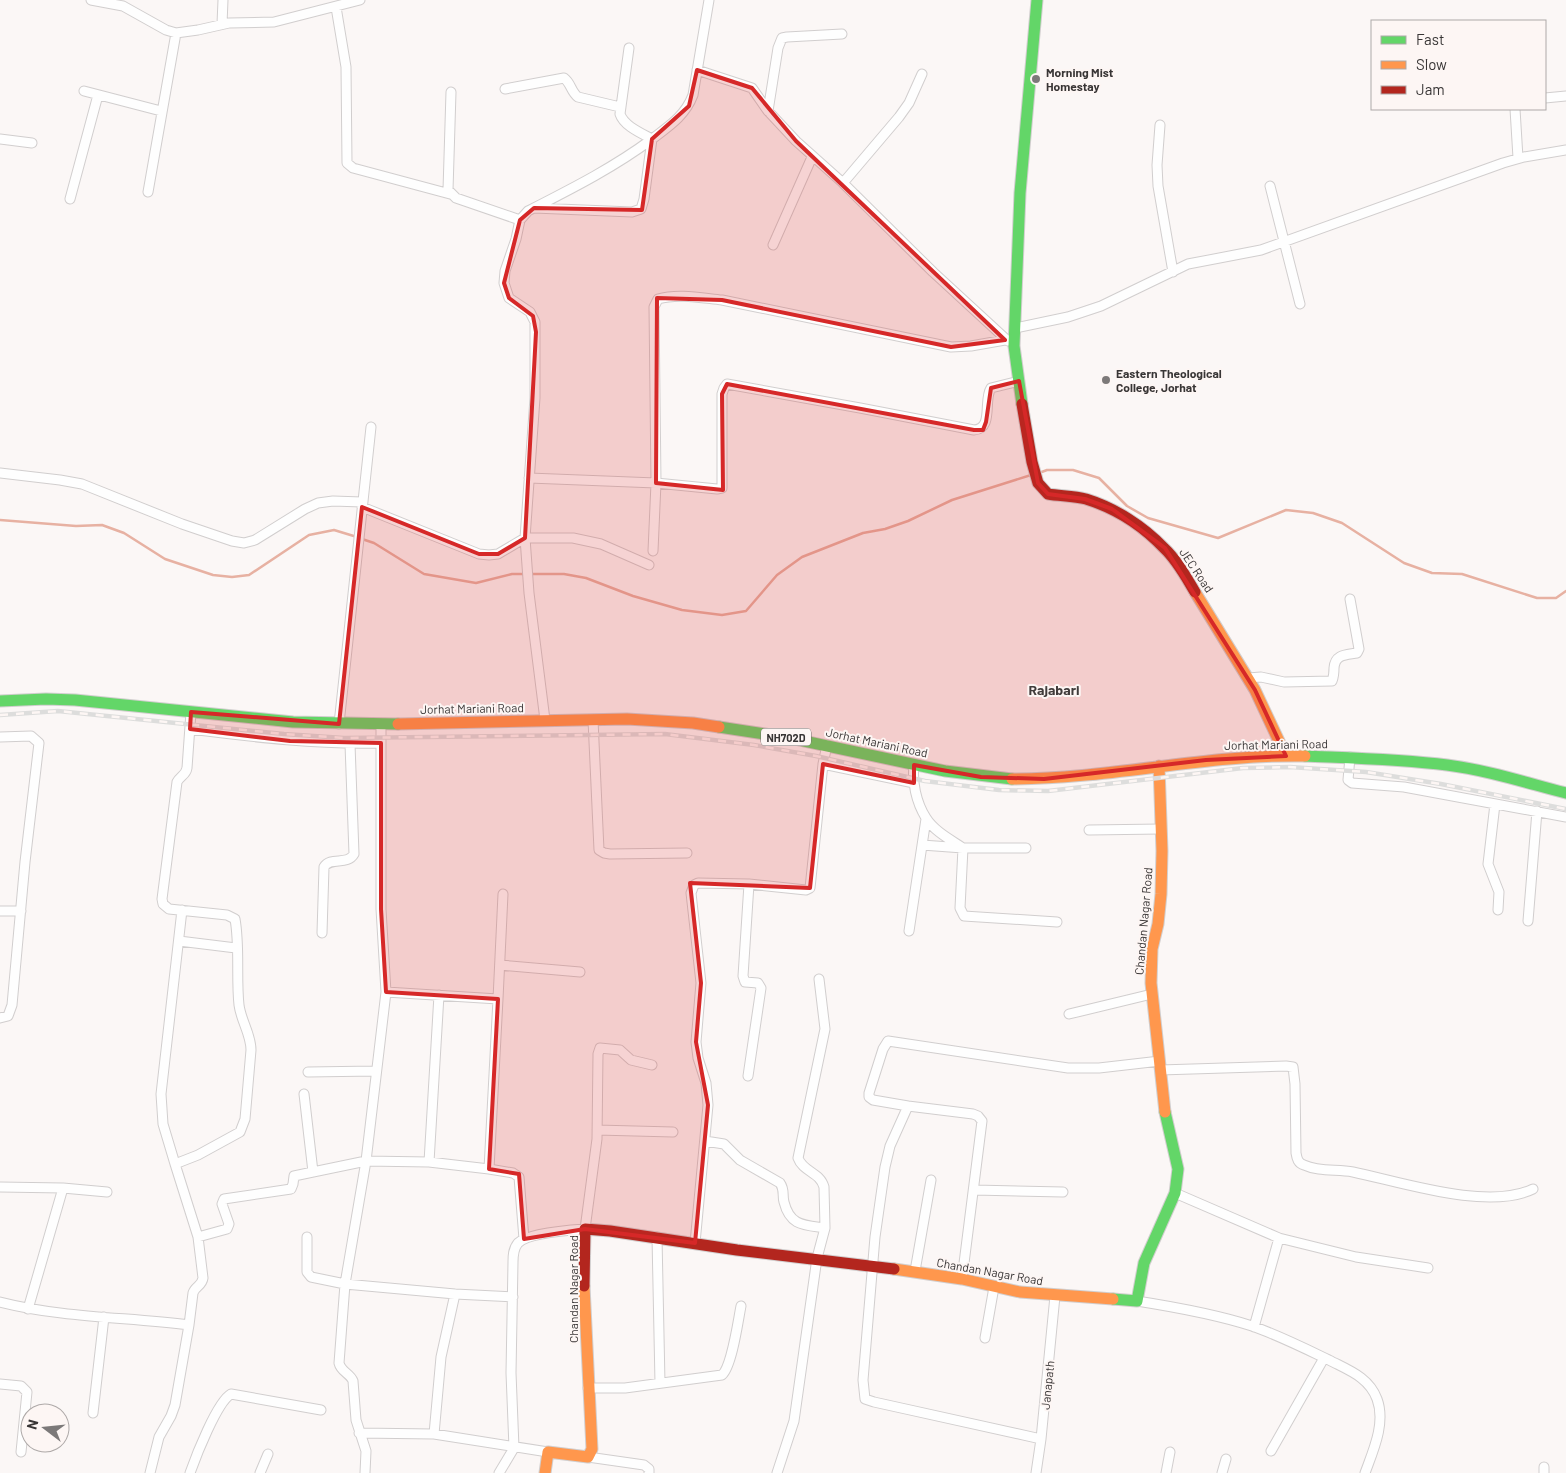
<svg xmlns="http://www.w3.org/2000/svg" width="1566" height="1473" viewBox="0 0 1566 1473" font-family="Barlow,sans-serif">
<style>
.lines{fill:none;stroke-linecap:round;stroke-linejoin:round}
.stream{stroke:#e7b1a2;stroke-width:2.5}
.street-casing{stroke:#d1cece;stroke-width:11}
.fast-casing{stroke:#d1cece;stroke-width:13}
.slow-casing{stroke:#d1cece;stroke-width:13}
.jam-casing{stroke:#d1cece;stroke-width:13}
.street{stroke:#fefefe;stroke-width:9}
.fast{stroke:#63d668;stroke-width:11}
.slow{stroke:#ff974d;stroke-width:11}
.jam{stroke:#b3261e;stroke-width:11}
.rail-casing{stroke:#dddddc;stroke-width:4.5}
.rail{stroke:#fdf6f4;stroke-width:2.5;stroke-dasharray:8;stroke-linecap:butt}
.marked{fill:#d62828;fill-opacity:0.2;stroke:#d62828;stroke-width:4;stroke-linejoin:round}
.poi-dot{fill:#7c7979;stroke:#fdf6f4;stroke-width:2}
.labels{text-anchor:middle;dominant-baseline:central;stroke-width:4;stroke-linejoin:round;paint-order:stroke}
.shield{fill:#fdf6f4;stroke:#736f6e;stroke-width:1}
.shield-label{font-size:11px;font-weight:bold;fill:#383535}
.poi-label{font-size:12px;font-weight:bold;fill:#383535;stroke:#fdf6f4;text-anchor:start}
.street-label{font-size:12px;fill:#383535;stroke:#fdf6f4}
.neighbourhood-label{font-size:14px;font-weight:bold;fill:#413c3b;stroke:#fdf6f4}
</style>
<rect width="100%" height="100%" fill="#fbf7f6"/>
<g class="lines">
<path class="stream" d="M 1039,473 L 1047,470 L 1073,470 L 1099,478 L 1127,506 L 1148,518 L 1218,538 L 1286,510 L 1313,513 L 1342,523 L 1404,563 L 1432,573 L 1462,574 L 1537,598 L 1556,598 L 1566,591
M 0,520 L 76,526 L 102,525 L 124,533 L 165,559 L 213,575 L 232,577 L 249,575 L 309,535 L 334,530 L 357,537
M 362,539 L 374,543 L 424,574 L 476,583 L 512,574 L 525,574
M 530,574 L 564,574 L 586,578 L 633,596 L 682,610 L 722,615 L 746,611 L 777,575 L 802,557 L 863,533 L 885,529 L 908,521 L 952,500 L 1031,475"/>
<g class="street-casing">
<path id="street" d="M 91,0 L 123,6 L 166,30 L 176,33 L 198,30 L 229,23 L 274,22 L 360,0
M 336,7 L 346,67 L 347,163 L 353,168 L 450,194
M 222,24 L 223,0
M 697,70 L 752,88 L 768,111 L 796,141 L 843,183 L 933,272 L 1008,341
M 505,89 L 564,78 C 571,83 571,92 578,97 L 620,107
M 84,91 L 161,111
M 451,92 L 448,190 L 456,198 L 520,220
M 1545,98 L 1566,96
M 1515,109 L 1518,158
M 768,111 L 778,48 L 782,38 L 787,37 L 842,34
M 1160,125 L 1157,165 L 1158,186 L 1173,272
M 0,139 L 32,143
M 843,183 L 899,117 L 909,103 L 922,74
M 1270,186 L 1300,304
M 148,192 L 176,33
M 70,199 L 98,95
M 534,208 L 632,212 L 641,209 L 644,199 L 652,139 C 641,133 624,126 620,114 L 629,48
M 773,245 L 812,157
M 1015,328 L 1068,317 L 1101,306 L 1188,264 L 1261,250 L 1503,163 L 1524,157 L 1566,150
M 0,473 L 60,480 L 82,484 L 182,524 L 232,541 L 244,543 L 255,540 L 305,509 L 318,503 L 333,501 L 362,502
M 529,478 L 656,483 L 717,489 L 722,488 L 722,394 L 724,388 L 727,384 L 860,408 L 974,430 C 994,429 983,400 991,388 L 1019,381
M 362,507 L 479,554 L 489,555 L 498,554 L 525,538 L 573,538 L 601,544 L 649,565
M 653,551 L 656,483 L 654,307 L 658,299 C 678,293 702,298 722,300 L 951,347 L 971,346 L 1005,340
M 1248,678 L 1261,677 L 1284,682 L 1332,681 C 1334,676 1334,673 1334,668 C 1335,654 1346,655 1357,653 L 1359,649 L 1350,599
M 545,720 L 529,593 L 525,538 L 535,398 L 535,322 L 530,312 L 509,298 L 504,283 L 505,271 L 516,239 L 520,220 L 528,211 C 571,189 613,168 652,139 C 669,126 685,116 693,95 L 709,0
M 593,720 L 599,850 L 604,853 L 610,854 L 687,853
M 339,724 L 371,427
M 190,729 C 254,737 317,745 381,743
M 0,737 L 31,736 L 39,743 L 25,862 L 12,1005 L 8,1016 L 0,1018
M 1350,757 L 1348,780 L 1352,783 L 1404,787 L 1566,817
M 823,764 L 914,783
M 914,765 C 912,782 916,802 926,818 C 934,831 951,840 963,848 L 960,908 L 964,916 L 1057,922
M 1495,804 L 1488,864 L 1499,892 L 1498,910
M 1089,830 L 1161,829
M 922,845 L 963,848 L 1026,848
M 0,911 L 21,911
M 1528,921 L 1537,811
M 909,931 L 926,819
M 322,933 L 324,867 C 331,856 347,866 354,854 L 350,744
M 179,941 L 236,948
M 500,965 L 580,972
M 386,992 L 498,999 L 489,1169 L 513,1173 L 519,1177 L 524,1239
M 498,999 L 503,894
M 1069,1014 L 1152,994
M 1160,1070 L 1286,1066 L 1293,1067 L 1295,1084 L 1296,1153 C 1297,1159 1298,1163 1304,1165 C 1319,1172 1337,1169 1353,1172 C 1401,1182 1488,1211 1533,1189
M 308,1072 L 375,1071
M 748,1076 L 761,988 L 758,983 L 745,982 L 743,976 L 749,884 L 806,890 L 810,888 L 823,764 L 827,745
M 908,1106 L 873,1100 L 869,1097 L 869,1093 L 883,1049 L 888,1041 L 1068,1068 L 1099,1068 L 1160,1061
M 597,1130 L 673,1132
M 705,1141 L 724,1144 L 740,1160 L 780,1183 C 785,1190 782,1195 784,1202 C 790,1226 804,1225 825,1228
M 429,1162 L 439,995
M 175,1164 L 163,1124 L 161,1094 L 182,910
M 313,1172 L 366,1161 L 429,1162 L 489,1169
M 0,1187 L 63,1188 L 107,1192
M 974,1190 L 1063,1192
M 1175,1193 L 1279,1238 L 1356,1257 L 1428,1268
M 198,1237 L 227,1229 L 229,1224 L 222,1204 L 224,1199 L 291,1189 L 293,1184 L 294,1176 L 313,1172 L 304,1094
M 307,1237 L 307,1272 L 311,1277 L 345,1284 L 455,1294 L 513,1297
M 657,1237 L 660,1383
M 695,1243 L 708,1105 L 706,1083 L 698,1058 L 696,1042 L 701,983 L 691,893 L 694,885 L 698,883 L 749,884
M 915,1271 L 931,1180
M 962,1279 L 982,1121 L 978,1116 L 973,1114 L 908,1106 L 890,1146 L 885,1167 L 875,1237 L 863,1380 L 865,1399 L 874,1402 L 1041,1439
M 1137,1301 C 1175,1307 1215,1314 1252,1326 C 1278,1335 1304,1348 1329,1360 C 1348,1370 1369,1377 1377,1399 C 1386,1423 1373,1451 1365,1473
M 0,1302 C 63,1318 126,1317 189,1325
M 28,1309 L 63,1188
M 1254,1327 L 1279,1238
M 985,1338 L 994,1287
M 0,1384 L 21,1386 L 27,1392 L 21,1452
M 588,1388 L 625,1388 L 722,1375 C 732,1366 738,1321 741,1306
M 93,1413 L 104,1317
M 359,1433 L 434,1434 L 548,1452
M 434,1434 L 441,1357 L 455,1294
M 1271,1451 L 1324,1358
M 588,1457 L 644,1465 L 649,1469 L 649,1473
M 1544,1467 L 1544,1473
M 150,1473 L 159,1437 L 171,1416 L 175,1405 L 189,1325 L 193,1293 C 195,1286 202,1286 203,1278 L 198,1237 L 175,1164 L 198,1155 L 240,1132 L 245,1119 L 251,1050 C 251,1034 241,1021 239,1005 C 236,977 240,947 235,919 L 227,915 L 169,909 L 163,904 L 162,899 L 177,782 C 180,776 186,775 187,768 L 191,712
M 190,1473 C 196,1456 217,1402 231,1394 L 321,1410
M 260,1473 L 268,1454
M 365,1473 L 366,1451 L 356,1420 L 353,1381 C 350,1373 341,1372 339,1363 L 345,1284 L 366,1161 L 386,992 L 381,909 L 381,724
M 499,1473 L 514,1448 L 511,1373 L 513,1262 C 513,1256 513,1249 518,1243 C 528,1233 570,1230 585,1229 L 597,1139 L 598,1054 L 600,1048 L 620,1050 L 631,1060 L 652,1065
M 777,1473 L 794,1421 L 817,1258 L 825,1228 L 824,1187 C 820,1172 803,1172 798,1158 L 825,1029 L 819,979
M 1036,1473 L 1041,1439 L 1055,1296
M 1166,1473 L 1170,1452
M 1222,1473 L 1226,1459"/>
</g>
<g class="fast-casing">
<path id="fast" d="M 1022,404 L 1014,346 L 1020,193 L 1037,0
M 0,701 L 46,699 L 75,700 L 293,722 L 398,724
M 719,727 L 785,737 L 945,771 L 1012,779
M 1305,756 C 1352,758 1400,759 1447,765 C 1487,770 1527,783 1566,793
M 1113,1299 L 1137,1301 L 1144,1263 L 1175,1193 L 1178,1169 L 1165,1112"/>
</g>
<g class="slow-casing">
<path id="slow" d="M 1195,592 L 1255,690 L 1286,756
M 398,724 L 627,719 L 693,723 L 719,727
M 1159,766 L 1162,851 L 1161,894 L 1158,924 L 1152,949 L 1151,983 L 1165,1112
M 1012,779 C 1110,779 1207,754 1305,756
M 894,1269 L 962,1279 L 1020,1292 L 1113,1299
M 545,1473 L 548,1452 L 588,1457 L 592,1449 L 584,1286"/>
</g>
<g class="jam-casing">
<path id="jam" d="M 1022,404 L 1032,462 L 1038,483 L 1048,494 C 1060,496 1074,496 1086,499 C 1115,508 1143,526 1164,548 C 1177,560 1186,577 1195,592
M 584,1286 L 585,1229 L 610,1231 L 737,1250 L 894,1269"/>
</g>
<use href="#street" class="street"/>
<use href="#fast" class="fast"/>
<use href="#slow" class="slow"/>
<use href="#jam" class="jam"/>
<g class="rail-casing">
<path id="rail" d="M 0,715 L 58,711 L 284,734 L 344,738 L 665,734 L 754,745 L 816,756 L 925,781 L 999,790 L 1048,791 L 1243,768 L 1290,767 L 1366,772 L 1441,784 L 1566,809"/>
</g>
<use href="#rail" class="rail"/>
</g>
<path class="marked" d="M 697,70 L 752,88 L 796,141 L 1005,340 L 951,347 L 722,300 L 657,298 L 656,483 L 723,490 L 722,394 L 727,384 L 974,430 L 983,430 L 986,422 L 991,388 L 1019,381 L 1038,483 L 1048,494 L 1085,499 L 1112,509 L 1165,548 L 1255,690 L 1286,756 L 1206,760 L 1044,779 L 981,777 L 914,765 L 914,783 L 823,764 L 810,888 L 690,883 L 701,983 L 696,1042 L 708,1105 L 695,1243 L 585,1229 L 524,1239 L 519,1174 L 489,1169 L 498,999 L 386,992 L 381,909 L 381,743 L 290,741 L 190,729 L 191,712 L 339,724 L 362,507 L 479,554 L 498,554 L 525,538 L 536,332 L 533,316 L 509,298 L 504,283 L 520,220 L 534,208 L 642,210 L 652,139 L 689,106 Z"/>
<g class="poi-dot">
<circle cx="1036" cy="79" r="5"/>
<circle cx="1106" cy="380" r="5"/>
</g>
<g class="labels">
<rect class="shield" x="761" y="728.5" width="50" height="17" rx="4"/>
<g class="shield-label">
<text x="786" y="737">NH702D</text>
</g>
<g class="poi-label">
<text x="1046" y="72">Morning Mist<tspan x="1046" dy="14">Homestay</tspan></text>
<text x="1116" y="373">Eastern Theological<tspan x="1116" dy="14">College, Jorhat</tspan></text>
</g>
<g class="street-label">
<text transform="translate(1197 570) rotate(56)">JEC Road</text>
<text transform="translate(472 708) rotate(-1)">Jorhat Mariani Road</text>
<text transform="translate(877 742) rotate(12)">Jorhat Mariani Road</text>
<text transform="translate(1276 744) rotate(-1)">Jorhat Mariani Road</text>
<text transform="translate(1143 921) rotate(-85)">Chandan Nagar Road</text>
<text transform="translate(990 1271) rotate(10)">Chandan Nagar Road</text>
<text transform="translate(573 1289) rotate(-90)">Chandan Nagar Road</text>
<text transform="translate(1047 1385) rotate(-84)">Janapath</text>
</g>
<g class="neighbourhood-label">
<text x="1054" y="689">Rajabari</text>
</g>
</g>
<rect x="1371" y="20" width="175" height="90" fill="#fdf6f4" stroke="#aea9a8"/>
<rect x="1381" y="36" width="25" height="8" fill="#63d668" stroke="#aea9a8"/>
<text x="1416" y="45" font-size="15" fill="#383535">Fast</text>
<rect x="1381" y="61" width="25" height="8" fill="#ff974d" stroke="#aea9a8"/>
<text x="1416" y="70" font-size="15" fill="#383535">Slow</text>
<rect x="1381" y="86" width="25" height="8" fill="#b3261e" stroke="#aea9a8"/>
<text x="1416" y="95" font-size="15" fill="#383535">Jam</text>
<g transform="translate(45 1428) rotate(286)"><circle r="24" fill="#fdf6f4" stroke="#aea9a8"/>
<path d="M0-4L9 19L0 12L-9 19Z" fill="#7c7979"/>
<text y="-8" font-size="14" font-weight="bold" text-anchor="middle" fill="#383535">N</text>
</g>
</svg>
